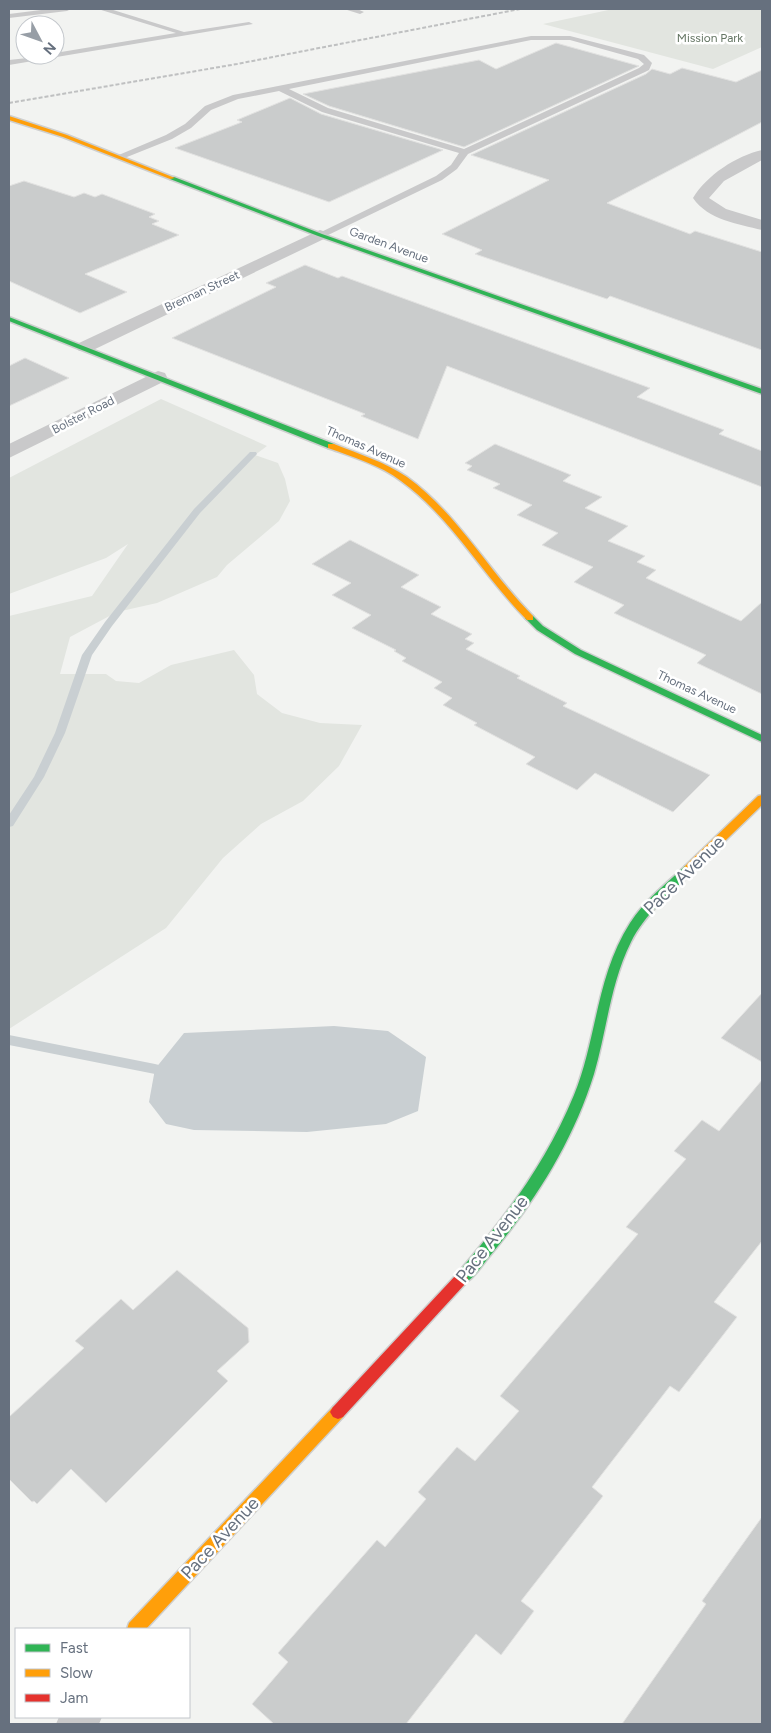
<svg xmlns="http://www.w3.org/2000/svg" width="771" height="1733" viewBox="0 0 771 1733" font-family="Figtree,sans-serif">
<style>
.green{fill:#e2e5e0}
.water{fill:#c9cfd2}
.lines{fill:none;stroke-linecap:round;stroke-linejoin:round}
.stream{fill:#c9cfd2;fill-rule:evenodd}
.building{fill:#cacccc;stroke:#e2e2e1}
.fast-casing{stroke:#cecfcf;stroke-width:3}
.slow-casing{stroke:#cecfcf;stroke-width:3}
.jam-casing{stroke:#cecfcf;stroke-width:3}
.lane{fill:#c9c9ca;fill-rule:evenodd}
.street{fill:#c9c9ca;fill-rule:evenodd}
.fast{fill:#30b455;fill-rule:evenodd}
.slow{fill:#ff9f0a;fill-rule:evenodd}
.jam{fill:#e5322d;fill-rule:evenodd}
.rail{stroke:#bfc0c1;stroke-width:2;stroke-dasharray:4 2;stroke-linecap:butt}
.labels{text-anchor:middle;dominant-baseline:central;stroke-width:5;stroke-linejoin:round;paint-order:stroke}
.far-park-label{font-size:12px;fill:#657664;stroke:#fff}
.far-street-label{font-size:12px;fill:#66707e;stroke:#fff}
.near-street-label{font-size:18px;fill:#66707e;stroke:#fff}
</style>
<rect width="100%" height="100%" fill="#f2f3f1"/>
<path class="green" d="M 613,9 L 762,9 L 762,47 L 713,69 L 543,24 Z
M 161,399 L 267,446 L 255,455 L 278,463 L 285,479 L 290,501 L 279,521 L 227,565 L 217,577 L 157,603 L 117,612 L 70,637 L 60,674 L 106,674 L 116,681 L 139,683 L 171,665 L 234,650 L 254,675 L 257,694 L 282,713 L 320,723 L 362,725 L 339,766 L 303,801 L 261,824 L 223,858 L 166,928 L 9,1029 L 9,616 L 92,596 L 128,544 L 106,558 L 9,594 L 9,478 Z"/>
<path class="water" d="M 334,1026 L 388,1031 L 426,1057 L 418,1111 L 386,1124 L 307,1132 L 194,1130 L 166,1124 L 149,1102 L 155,1069 L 184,1033 Z"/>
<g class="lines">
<path class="stream" d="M 250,452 L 256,452 L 257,454 L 200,513 L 112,626 L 92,655 L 65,733 L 44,777 L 13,826 L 9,827 L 9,815 L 34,777 L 55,733 L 82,655 L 105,622 L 194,509 Z
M 9,1035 L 155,1064 L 159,1065 L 161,1069 L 159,1073 L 155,1074 L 9,1045 Z"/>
</g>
<path class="building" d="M 556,43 L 639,66 L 464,147 L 329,106 L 303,94 L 479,60 L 496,69 Z
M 682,68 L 736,82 L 762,70 L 762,122 L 607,203 L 690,234 L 695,231 L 762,252 L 762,350 L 610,296 L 607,299 L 475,254 L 482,250 L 442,234 L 549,180 L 471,155 L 646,74 L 652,69 L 670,74 Z
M 290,98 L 321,114 L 443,150 L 329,202 L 175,148 L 242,122 L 237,120 Z
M 24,181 L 74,197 L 84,193 L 95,197 L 102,194 L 155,214 L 149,217 L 159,221 L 152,224 L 179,235 L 85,274 L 127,292 L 80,313 L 9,281 L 9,186 Z
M 305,265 L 338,278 L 342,276 L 650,388 L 637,397 L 724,430 L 719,434 L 762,451 L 762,487 L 447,366 L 418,439 L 361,416 L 365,414 L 172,338 L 276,287 L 266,283 Z
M 25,358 L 69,378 L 9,406 L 9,366 Z
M 495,444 L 571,475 L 563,481 L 602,497 L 585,508 L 628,526 L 608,541 L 645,556 L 637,562 L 656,570 L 646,578 L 741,621 L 762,602 L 762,694 L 697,663 L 706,655 L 614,613 L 624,605 L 574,582 L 593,567 L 542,545 L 558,533 L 517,515 L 532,505 L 493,488 L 500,484 L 467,470 L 472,466 L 465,463 Z
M 350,540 L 419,575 L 401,587 L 441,607 L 431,614 L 472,634 L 465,639 L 474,643 L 466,649 L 520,676 L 517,678 L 567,703 L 563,706 L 710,775 L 673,812 L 595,773 L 577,790 L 526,764 L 535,757 L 474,725 L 477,723 L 443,705 L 452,698 L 434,688 L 442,682 L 402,661 L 406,658 L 394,651 L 396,650 L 352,628 L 371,615 L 332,595 L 351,583 L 312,564 Z
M 762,993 L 762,1062 L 721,1038 Z
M 762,1080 L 762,1241 L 714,1302 L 737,1317 L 679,1392 L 670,1386 L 592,1487 L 603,1496 L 521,1601 L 534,1611 L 501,1655 L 476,1634 L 406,1724 L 274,1724 L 252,1704 L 288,1662 L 278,1653 L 377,1540 L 385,1547 L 426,1499 L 418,1492 L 457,1447 L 475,1461 L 519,1411 L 500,1396 L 638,1234 L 626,1227 L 686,1159 L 674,1151 L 702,1120 L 719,1131 Z
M 177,1270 L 248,1328 L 249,1342 L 217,1371 L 228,1381 L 106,1503 L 71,1469 L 37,1504 L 34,1501 L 32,1502 L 9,1479 L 9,1417 L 84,1348 L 75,1341 L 121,1299 L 133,1310 Z
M 762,1517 L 762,1724 L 622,1724 L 706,1604 L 702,1601 Z"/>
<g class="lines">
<g class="fast-casing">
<path id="fast" d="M 170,177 L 174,177 L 322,234 L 762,389 L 762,394 L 318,236 L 170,179 Z
M 9,317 L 334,444 L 335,446 L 328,448 L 9,321 Z
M 530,615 L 533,616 L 543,626 L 581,650 L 762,735 L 762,742 L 575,654 L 537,630 L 525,618 Z
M 689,865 L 695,869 L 693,872 C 670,893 645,914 631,942 C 610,984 607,1030 594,1074 C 573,1142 534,1203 489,1257 C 481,1266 469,1288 456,1283 L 454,1279 L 456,1275 C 504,1219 546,1163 574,1095 C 597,1039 596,976 630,923 C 644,901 666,884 685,866 Z"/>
</g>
<g class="slow-casing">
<path id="slow" d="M 9,116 L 67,135 L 175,178 L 170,179 L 63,137 L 9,120 Z
M 328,444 L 334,444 C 359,454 385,462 407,477 C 458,514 489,572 533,616 L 533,620 L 527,620 C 483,576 452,518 401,481 C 380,465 353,457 328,448 Z
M 762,795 L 762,805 L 693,872 L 685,872 L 683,869 L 685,866 L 758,796 Z
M 338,1405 L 343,1407 L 346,1412 L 343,1417 L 146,1629 L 127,1629 L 129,1623 L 333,1407 Z"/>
</g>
<g class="jam-casing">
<path id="jam" d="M 461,1273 L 466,1275 L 468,1279 L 466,1283 L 343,1417 L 338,1419 L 333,1417 L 330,1412 L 333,1407 L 456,1275 Z"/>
</g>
<path class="lane" d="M 49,9 L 71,9 L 67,11 L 9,18 L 9,14 Z
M 98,9 L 110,9 L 184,32 L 249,22 L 253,24 L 9,65 L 9,60 L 55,55 L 55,53 L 176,33 Z
M 344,9 L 357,9 L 364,12 L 360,14 Z
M 531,36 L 570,36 L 644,55 L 652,63 L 649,70 L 645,72 L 468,154 L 457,169 L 442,180 L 324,237 L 316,237 L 315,235 L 436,176 L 451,165 L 459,153 L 322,112 L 279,91 L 238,99 L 211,110 L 191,128 L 172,139 L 122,159 L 114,157 L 166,135 L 185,124 L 205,106 L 233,95 ZM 531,40 L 570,40 L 638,59 L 644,64 L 639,68 L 464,149 L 328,108 L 289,89 Z"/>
<path class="street" d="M 762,150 L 762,160 L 724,181 L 709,198 L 726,209 L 762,220 L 762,230 C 738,224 708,220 693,198 C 707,175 736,156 762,150 Z
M 320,230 L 326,232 L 328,235 L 326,238 L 91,351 L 79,351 L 76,347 L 79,343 Z
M 158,371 L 165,373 L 167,377 L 165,381 L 9,458 L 9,444 Z
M 59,1717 L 102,1717 L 99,1724 L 56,1724 Z"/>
<use href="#fast" class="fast"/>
<use href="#slow" class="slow"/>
<use href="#jam" class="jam"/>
<path class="rail" d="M 9,103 L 237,64 L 520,9"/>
</g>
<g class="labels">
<g class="far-park-label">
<text x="710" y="38">Mission Park</text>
</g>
<g class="far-street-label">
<text transform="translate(389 245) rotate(20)">Garden Avenue</text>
<text transform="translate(202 291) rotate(-25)">Brennan Street</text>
<text transform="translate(83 415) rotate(-27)">Bolster Road</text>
<text transform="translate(366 447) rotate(24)">Thomas Avenue</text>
<text transform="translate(697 692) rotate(25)">Thomas Avenue</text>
</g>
<g class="near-street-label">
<text transform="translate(684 875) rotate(-44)">Pace Avenue</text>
<text transform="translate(492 1239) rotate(-52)">Pace Avenue</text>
<text transform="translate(220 1538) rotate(-47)">Pace Avenue</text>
</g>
</g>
<rect width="771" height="1733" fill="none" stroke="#66707e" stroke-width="20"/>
<rect x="15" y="1628" width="175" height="90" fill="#ffffff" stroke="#c2c6cb"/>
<rect x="25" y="1644" width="25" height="8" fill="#30b455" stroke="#c2c6cb"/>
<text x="60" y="1653" font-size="15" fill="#66707e">Fast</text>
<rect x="25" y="1669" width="25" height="8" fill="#ff9f0a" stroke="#c2c6cb"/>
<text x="60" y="1678" font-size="15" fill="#66707e">Slow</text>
<rect x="25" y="1694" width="25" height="8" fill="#e5322d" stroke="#c2c6cb"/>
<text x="60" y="1703" font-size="15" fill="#66707e">Jam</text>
<g transform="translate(40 40) rotate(131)"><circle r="24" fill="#ffffff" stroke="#c2c6cb"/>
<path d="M0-4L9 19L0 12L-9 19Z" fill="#979ea6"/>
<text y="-8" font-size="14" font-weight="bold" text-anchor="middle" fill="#66707e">N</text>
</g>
</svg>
